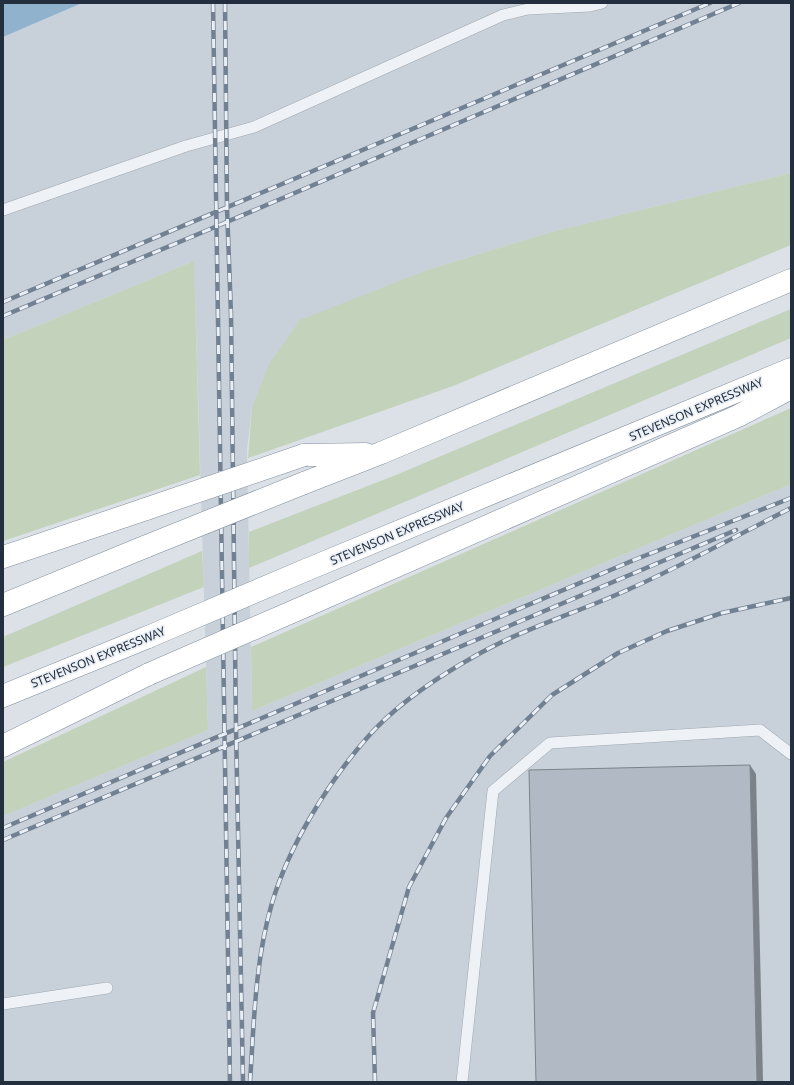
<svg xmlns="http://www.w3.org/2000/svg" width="794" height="1085" viewBox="0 0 794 1085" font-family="'Noto Sans',sans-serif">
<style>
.built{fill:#c8d0d9}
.green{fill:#c3d2bb}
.water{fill:#91b2cc}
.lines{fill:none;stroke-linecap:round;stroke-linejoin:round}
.service-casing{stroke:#a0a8b1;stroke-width:12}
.motorway-casing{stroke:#818f9f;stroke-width:23}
.service{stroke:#eef1f5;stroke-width:11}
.motorway{stroke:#fff;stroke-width:22}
.rail-casing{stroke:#728192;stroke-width:4.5}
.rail{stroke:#eaeff5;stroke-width:3;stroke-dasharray:9;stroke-linecap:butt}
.motorway-bridge-casing{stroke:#818f9f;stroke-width:23;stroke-linecap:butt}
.motorway-bridge{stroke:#fff;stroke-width:22}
.shaded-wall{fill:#7c8289}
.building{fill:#b1bac4;stroke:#7c8289}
.labels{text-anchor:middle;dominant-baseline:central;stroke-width:3.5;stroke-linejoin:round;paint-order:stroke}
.street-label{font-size:12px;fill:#232f3e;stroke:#eaeff5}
</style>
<rect width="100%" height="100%" fill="#dbe1e7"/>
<path class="built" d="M 82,3 L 791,3 L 791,173 L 551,232 L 427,270 L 252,408 L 247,450 L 252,711 L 791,484 L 791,1082 L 3,1082 L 3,816 L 208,730 L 194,261 L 3,340 L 3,37 Z"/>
<path class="green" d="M 791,173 L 791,245 L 453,386 L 248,458 L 252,408 L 269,364 L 300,320 L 427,270 L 551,232 Z
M 194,261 L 200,475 L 3,541 L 3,340 Z
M 791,309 L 791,338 L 249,568 L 249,532 L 396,475 Z
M 791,408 L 791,484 L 252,711 L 251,647 Z
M 202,551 L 204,587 L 3,667 L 3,637 Z
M 206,667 L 208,730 L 3,816 L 3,762 Z"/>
<path class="water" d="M 3,3 L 82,3 L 3,37 Z"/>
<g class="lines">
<g class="service-casing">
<path id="service" d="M 3,210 L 186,146 L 254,127 L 503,15 L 528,9 L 590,6 L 602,3
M 3,1004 L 107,988
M 462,1082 L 493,791 L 550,743 L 760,730 L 791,754"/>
</g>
<g class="motorway-casing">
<path id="motorway" d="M 304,455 L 366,454
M 304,483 L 381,453 L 791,280
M 3,557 L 146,509
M 306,570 L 791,369
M 3,605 L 147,546
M 308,605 L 738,416 L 791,388
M 3,696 L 148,637
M 3,746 L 149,674"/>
</g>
<use href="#service" class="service"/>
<use href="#motorway" class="motorway"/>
<g class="rail-casing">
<path id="rail" d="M 213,3 L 230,1082
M 225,3 L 227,208 L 231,314 L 236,728 L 243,1082
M 3,302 L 710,3
M 3,316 L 215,227 L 739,3
M 3,828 L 634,560 L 791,498
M 3,840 L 736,530
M 250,1082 C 254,1022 255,961 272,903 C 289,846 327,784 366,739 C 395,705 436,678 475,656 C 522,629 576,613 625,591 C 682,566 736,536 791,508
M 375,1082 L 373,1013 L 409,887 L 446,818 L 490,756 L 552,695 L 618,653 L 667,631 L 722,613 L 791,598"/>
</g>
<use href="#rail" class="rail"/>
<g class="motorway-bridge-casing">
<path id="motorway-bridge" d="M 146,509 L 304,455
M 147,546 L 304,483
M 148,637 L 306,570
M 149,674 L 308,605"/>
</g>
<use href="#motorway-bridge" class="motorway-bridge"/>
</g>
<path class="shaded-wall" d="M 750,765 L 756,774 L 763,1082 L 757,1082 Z"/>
<path class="building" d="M 750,765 L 757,1082 L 536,1082 L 529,770 Z"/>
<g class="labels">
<g class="street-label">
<text transform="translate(696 409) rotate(-23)">STEVENSON EXPRESSWAY</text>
<text transform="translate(397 533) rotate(-23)">STEVENSON EXPRESSWAY</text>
<text transform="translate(98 657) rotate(-22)">STEVENSON EXPRESSWAY</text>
</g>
</g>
<rect width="794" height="1085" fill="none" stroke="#232f3e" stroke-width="8"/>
</svg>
